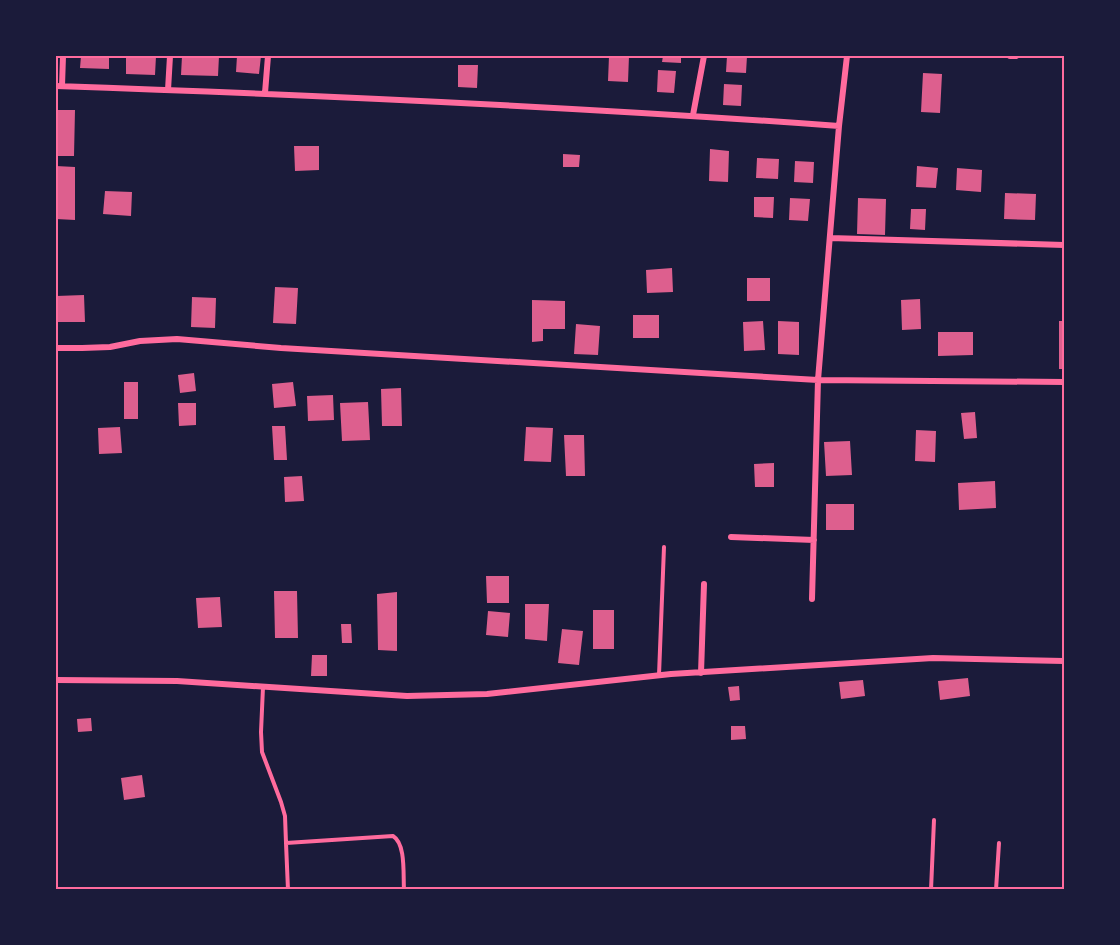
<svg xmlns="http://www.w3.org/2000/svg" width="1120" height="945" viewBox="0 0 1120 945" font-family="'Archivo Narrow',sans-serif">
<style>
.building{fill:#dd5f8e}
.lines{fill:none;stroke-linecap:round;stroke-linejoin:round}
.service{stroke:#ff6b9d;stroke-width:4}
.minor{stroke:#ff6b9d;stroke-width:6}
.neatline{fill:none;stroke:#ff6b9d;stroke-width:2}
</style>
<rect width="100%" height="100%" fill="#1b1b3a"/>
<path class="building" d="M 81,56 L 109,56 L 109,69 L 80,68 Z
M 126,56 L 156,56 L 155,75 L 126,74 Z
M 182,56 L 219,56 L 218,76 L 181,75 Z
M 237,56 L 261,56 L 259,74 L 236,72 Z
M 609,56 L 629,56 L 628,82 L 608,81 Z
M 663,56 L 681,56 L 681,63 L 662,62 Z
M 727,56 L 747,56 L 746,73 L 726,72 Z
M 458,65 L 478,65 L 477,88 L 458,87 Z
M 658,70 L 676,71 L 674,93 L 657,92 Z
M 923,73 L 942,74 L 940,113 L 921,112 Z
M 724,84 L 742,85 L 741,106 L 723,105 Z
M 56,110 L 75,110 L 74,156 L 56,156 Z
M 294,146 L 319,146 L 319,170 L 295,171 Z
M 710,149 L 729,151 L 728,182 L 709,181 Z
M 563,154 L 580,155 L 579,167 L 563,167 Z
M 757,158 L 779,159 L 778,179 L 756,178 Z
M 795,161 L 814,162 L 813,183 L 794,182 Z
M 56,166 L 75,167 L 75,220 L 56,219 Z
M 917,166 L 938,168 L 936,188 L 916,187 Z
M 957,168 L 982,170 L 981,192 L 956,190 Z
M 105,191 L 132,192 L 131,216 L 103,214 Z
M 1005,193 L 1036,194 L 1035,220 L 1004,219 Z
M 754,197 L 774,197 L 773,218 L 754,217 Z
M 790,198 L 810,199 L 808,221 L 789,220 Z
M 858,198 L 886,199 L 885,235 L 857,234 Z
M 911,209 L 926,209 L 925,230 L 910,229 Z
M 672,268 L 673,292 L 647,293 L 646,270 Z
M 747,278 L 770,278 L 770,301 L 747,301 Z
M 275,287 L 298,288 L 296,324 L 273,323 Z
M 84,295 L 85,322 L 56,322 L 56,296 Z
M 192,297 L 216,298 L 215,328 L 191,327 Z
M 920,299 L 921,329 L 902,330 L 901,300 Z
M 532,300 L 565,301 L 565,329 L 543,329 L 543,341 L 532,342 Z
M 633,315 L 659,315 L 659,338 L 633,338 Z
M 763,321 L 765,350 L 744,351 L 743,322 Z
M 778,321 L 799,322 L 799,355 L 778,354 Z
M 1059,321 L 1064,321 L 1064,369 L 1059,369 Z
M 576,324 L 600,326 L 598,355 L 574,354 Z
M 938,332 L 973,332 L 973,355 L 938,356 Z
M 194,373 L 196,391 L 180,393 L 178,375 Z
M 124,382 L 138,382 L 138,419 L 124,419 Z
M 293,382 L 296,406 L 274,408 L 272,384 Z
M 401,388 L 402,426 L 382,426 L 381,389 Z
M 333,395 L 334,420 L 308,421 L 307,396 Z
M 368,402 L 370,440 L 342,441 L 340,403 Z
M 178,403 L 196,403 L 196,425 L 179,426 Z
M 975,412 L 977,438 L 964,439 L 961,413 Z
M 272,426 L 285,426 L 287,460 L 274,460 Z
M 120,427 L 122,453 L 99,454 L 98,428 Z
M 526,427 L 553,428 L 551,462 L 524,461 Z
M 916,430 L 936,431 L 935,462 L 915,461 Z
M 564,435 L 584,435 L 585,476 L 566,476 Z
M 850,441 L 852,475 L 826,476 L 824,442 Z
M 774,463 L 774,487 L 755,487 L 754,464 Z
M 302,476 L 304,501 L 285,502 L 284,477 Z
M 995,481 L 996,508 L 959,510 L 958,483 Z
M 826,504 L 854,504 L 854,530 L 826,530 Z
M 486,576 L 509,576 L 509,603 L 487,603 Z
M 274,591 L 297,591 L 298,638 L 275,638 Z
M 397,592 L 397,651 L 378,650 L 377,594 Z
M 220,597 L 222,627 L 198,628 L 196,598 Z
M 525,604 L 549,604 L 547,641 L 525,639 Z
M 593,610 L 614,610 L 614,649 L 593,649 Z
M 488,611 L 510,613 L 508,637 L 486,635 Z
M 341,624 L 351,624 L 352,643 L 342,643 Z
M 562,629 L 583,631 L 579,665 L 558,663 Z
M 312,655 L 327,655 L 327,676 L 311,676 Z
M 968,678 L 970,696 L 940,700 L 938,681 Z
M 863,680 L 865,696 L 841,699 L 839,682 Z
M 739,686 L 740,700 L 730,701 L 728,687 Z
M 91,718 L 92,731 L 78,732 L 77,719 Z
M 731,726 L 745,726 L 746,739 L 731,740 Z
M 142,775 L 145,797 L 124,800 L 121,778 Z"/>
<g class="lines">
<path class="service" d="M 659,675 L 664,547
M 263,687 L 261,732 L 262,752 L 281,802 L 285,816 L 286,843
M 288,890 L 286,843 L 393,836 C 406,844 403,874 404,890
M 931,890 L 934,820
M 996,890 L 999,843"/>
<path class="minor" d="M 1010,56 L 1016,56
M 56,86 C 317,95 578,107 839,126
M 62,86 L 63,56
M 168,90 L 170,56
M 265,93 L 268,56
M 693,115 L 704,56
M 830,238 L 1064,245
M 56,348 L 82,348 L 110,347 L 140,341 L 177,339 L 281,348 L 818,380 L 1064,382
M 731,537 L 814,540
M 812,599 L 818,380 L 839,126 L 847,56
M 701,673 L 704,584
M 56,680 L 177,681 L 407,696 L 487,694 L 671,674 L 933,658 L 1064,661"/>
</g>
<rect width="1120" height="945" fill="none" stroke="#1b1b3a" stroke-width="114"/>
<rect x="57" y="57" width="1006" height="831" class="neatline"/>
</svg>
